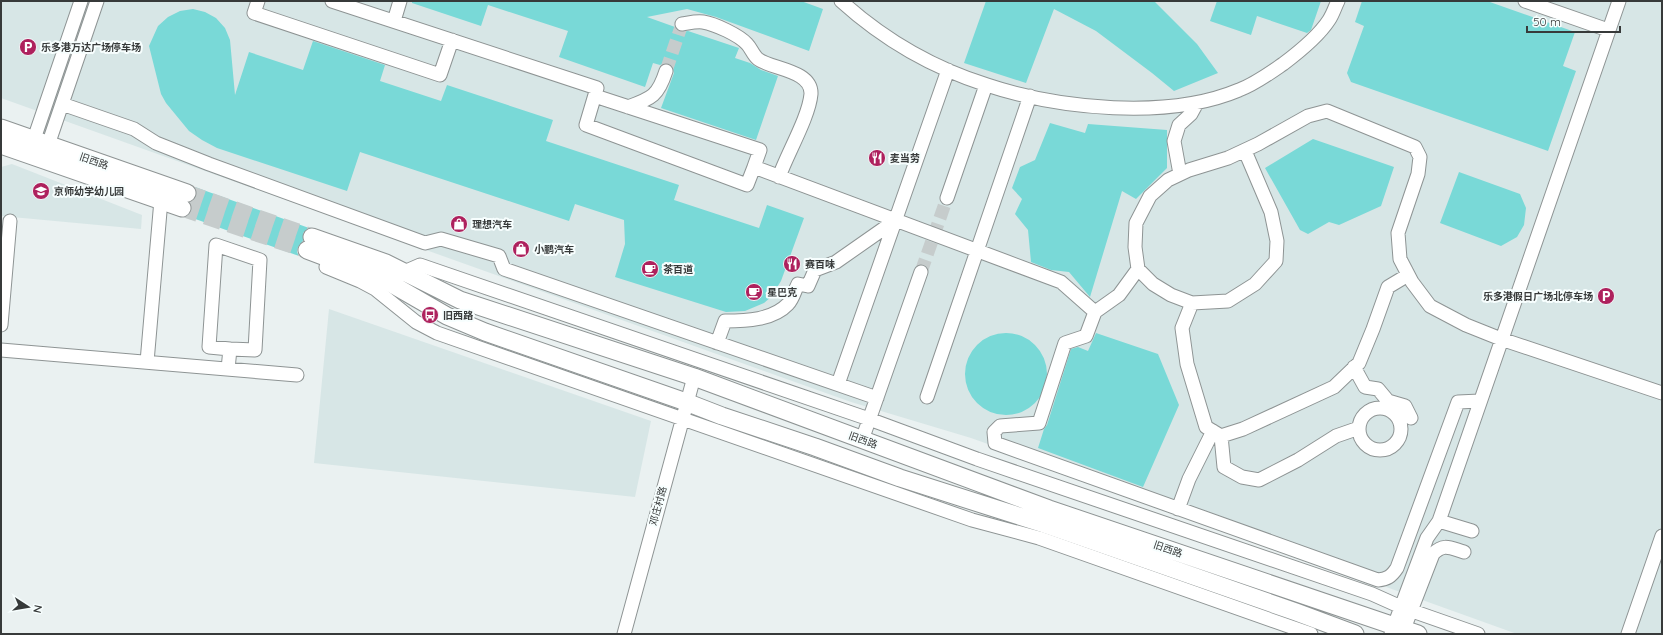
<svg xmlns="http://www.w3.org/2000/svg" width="1663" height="635" viewBox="0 0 1663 635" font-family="Quicksand,'Noto Sans SC',sans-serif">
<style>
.built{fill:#d7e6e6}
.building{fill:#79d9d7}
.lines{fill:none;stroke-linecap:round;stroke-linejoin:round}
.minor-tunnel{stroke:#c6cccc;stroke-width:13;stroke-dasharray:13 6;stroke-linecap:butt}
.major-tunnel{stroke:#c6cccc;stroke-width:17;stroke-dasharray:17 8;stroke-linecap:butt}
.minor-casing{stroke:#8e9494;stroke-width:15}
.major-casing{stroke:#8e9494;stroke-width:19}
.minor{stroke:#fff;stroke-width:13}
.major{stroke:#fff;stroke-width:17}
.labels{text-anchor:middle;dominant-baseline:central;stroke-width:4;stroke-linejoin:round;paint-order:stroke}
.poi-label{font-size:10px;font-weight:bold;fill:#373a3a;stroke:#f7fefe;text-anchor:start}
.street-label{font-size:10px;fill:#373a3a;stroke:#f7fefe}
</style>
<rect width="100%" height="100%" fill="#eaf1f1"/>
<path class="built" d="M 1,1 L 1662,1 L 1662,634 L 1517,634 L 971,438 L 851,402 L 1,98 Z
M 12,164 L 142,215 L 141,229 L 1,216 L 1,167 Z
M 329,309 L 651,421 L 635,497 L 314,463 Z"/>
<path class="building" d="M 412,1 L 801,1 L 823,9 L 809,51 L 716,17 L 687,9 L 647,17 L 675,27 L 680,32 L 688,31 L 739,48 L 735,58 L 750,63 L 761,70 L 778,76 L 756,140 L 661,108 L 674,73 L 672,66 L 669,64 L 664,63 L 660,65 L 653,63 L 645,87 L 559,57 L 568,31 L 488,5 L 481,26 L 412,3 Z
M 986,1 L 1154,1 L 1197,44 L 1218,73 L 1174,91 L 1152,73 L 1096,31 L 1054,9 L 1026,83 L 964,63 Z
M 1217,1 L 1321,1 L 1311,30 L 1307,33 L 1257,16 L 1251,35 L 1210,21 Z
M 1362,1 L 1487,1 L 1575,32 L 1563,66 L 1576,71 L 1548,151 L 1351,82 L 1347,73 L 1364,26 L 1355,22 Z
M 193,9 L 205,12 L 216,18 L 225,28 L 230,40 L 235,95 L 249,52 L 303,70 L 313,41 L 385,65 L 380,81 L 441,101 L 447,85 L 553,120 L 546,141 L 679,185 L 674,200 L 759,228 L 767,205 L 804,218 L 781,281 L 771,297 L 764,303 L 745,311 L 726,312 L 615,277 L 625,244 L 624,220 L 575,204 L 569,221 L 360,152 L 347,191 L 217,148 L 202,140 L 189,131 L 166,103 L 161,94 L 149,46 L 158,26 L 168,17 L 180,11 Z
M 1050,123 L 1085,133 L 1088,124 L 1167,130 L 1167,168 L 1136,199 L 1122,191 L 1090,297 L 1069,272 L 1051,270 L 1031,262 L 1028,230 L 1015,214 L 1022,199 L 1012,188 L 1020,167 L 1035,160 Z
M 1313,139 L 1394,167 L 1381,206 L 1339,225 L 1329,222 L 1308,234 L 1300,230 L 1265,168 Z
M 1459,172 L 1520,194 L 1526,208 L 1524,225 L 1517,237 L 1501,246 L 1440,223 Z
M 195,187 L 309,228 L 303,233 L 303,241 L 298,247 L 297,252 L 299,256 L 187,216 L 192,211 L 190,202 L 194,200 L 197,196 Z
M 1096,333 L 1158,354 L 1179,405 L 1143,487 L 1038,448 L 1044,429 L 1047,425 L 1071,349 L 1078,347 L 1088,351 Z
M965 374a41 41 0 1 1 82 0a41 41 0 1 1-82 0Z"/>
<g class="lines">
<path class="minor-tunnel" d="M 666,71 L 682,24
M 921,272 L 947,198"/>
<path class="major-tunnel" d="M 187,193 L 312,237
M 182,208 L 307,250"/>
<g class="minor-casing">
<path id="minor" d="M 258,1 L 254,13 L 440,75 L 452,40
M 332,1 L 597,88 L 586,125 L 747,185 L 754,167 L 1061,282 L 1095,312 L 1119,295 L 1138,269 L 1135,247 L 1136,223 L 1150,196 L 1168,180 L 1189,170 L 1228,158 L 1258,144 L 1308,116 L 1327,111 L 1415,147 L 1420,157 L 1418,174 L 1398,233 L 1400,259 L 1412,282 L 1430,306 L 1466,325 L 1501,339 L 1662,393
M 841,1 C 883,39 933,68 987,85 C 1059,109 1168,120 1239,90 C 1255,84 1270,73 1283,64 C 1299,52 1318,37 1329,20 C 1333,14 1335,7 1338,1
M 1525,1 L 1608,30
M 394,21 L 400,1
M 682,24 C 689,23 696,21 703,22 C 715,24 739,35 747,44 C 751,48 753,55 758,59 C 771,69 812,70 811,94 C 809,117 787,154 779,177
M 595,96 L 760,150 L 754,167
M 62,104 L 134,129 L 156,143 L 209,164 L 425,243 L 441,239 L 499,256 L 504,269 L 877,398
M 628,107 C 652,98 658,96 666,71
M 34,139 L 81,1
M 48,145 L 97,1
M 1180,174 L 1174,141 L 1179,125 L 1191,114 L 1197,103
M 947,198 L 986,85
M 329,258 L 326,267 L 360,281 L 375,289 L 416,322 L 437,333 L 972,520 L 1039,538 L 1311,634
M 1138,269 L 1153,284 L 1171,295 L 1192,303 L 1228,301 L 1255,284 L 1276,261 L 1277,241 L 1271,212 L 1245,151
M 404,272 L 420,265 L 869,419 L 977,459 L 1372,594 L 1401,607 L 1478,634
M 1192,303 L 1182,328 L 1187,364 L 1206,427 L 1221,436 L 1243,429 L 1334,387 L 1359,363 L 1373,329 L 1388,287 L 1408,275
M 1095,312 L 1086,336 L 1065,343 L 1039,423 L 1000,426 L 994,432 L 995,443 L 1378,580 C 1387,579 1391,577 1397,568 L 1458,402 L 1480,401
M 1,325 L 10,221
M 717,343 L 725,321 C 746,321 773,320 788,304 C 793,299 795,290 798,284 L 808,286 L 815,270 L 836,262 L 896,220
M 1,350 L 297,375
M 147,362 L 161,200
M 1354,367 L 1365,387 L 1378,389 L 1388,401 L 1405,406 L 1411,418
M 228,369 L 230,349 L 255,350 L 260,260 L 216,245 L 209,347 L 230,349
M 838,384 L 948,70
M 927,397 L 1030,96
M1359 429a21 21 0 1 1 42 0a21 21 0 1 1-42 0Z
M 1221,436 L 1224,467 L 1242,477 L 1259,480 L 1298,460 L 1336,436 L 1359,428
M 862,440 L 921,272
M 1178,509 L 1189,479 L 1213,431
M 1439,521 L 1619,1
M 624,634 L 694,377
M 1391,634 L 1427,538 L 1439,521 L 1472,531
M 1402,634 L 1433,554 C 1444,543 1450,548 1464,552
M 1628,634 L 1662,536"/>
</g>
<g class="major-casing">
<path id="major" d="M 1,128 L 187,193
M 1,145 L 182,208
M 312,237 L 386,263 L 460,300 L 694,377 L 1049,509 L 1418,634
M 307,250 L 381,278 L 447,316 L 485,332 L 686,402 L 722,416 L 815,447 L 900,478 L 1044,524 L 1296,612 L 1355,634"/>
</g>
<use href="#minor" class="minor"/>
<use href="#major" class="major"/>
</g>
<defs>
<g id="parking-disc" transform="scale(0.9)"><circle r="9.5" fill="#ae215d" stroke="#f7fefe"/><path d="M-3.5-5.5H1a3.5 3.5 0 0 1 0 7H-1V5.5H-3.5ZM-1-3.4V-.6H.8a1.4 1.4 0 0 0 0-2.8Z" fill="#fff"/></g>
<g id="restaurant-disc" transform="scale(0.9)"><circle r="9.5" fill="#ae215d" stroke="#f7fefe"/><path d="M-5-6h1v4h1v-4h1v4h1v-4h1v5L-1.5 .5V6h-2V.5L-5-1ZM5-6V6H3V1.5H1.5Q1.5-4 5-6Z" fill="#fff"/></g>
<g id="school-disc" transform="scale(0.9)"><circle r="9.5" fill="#ae215d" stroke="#f7fefe"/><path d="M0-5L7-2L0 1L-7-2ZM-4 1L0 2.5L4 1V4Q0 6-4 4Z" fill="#fff"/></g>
<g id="shop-disc" transform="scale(0.9)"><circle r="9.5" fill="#ae215d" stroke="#f7fefe"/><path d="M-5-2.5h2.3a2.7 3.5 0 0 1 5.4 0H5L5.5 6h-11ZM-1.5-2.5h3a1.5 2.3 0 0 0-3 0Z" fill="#fff"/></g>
<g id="cafe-disc" transform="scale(0.9)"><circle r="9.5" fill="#ae215d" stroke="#f7fefe"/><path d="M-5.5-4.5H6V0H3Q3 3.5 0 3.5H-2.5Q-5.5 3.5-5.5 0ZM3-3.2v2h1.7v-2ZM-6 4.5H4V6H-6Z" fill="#fff"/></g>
<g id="bus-disc" transform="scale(0.9)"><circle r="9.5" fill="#ae215d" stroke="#f7fefe"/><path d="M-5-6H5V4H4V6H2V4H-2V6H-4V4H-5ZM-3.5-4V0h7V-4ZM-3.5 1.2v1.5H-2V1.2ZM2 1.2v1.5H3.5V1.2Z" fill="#fff"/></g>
</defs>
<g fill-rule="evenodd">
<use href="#parking-disc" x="28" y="47"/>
<use href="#restaurant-disc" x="877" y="158"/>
<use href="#school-disc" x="41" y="191"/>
<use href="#shop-disc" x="459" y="224"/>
<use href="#shop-disc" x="521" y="249"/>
<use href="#restaurant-disc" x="792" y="264"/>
<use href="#cafe-disc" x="650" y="269"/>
<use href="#cafe-disc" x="754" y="292"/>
<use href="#parking-disc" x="1606" y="296"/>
<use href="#bus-disc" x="430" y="315"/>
</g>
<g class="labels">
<g class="poi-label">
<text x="41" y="47">乐多港万达广场停车场</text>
<text x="890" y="158">麦当劳</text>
<text x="54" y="191">京师幼学幼儿园</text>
<text x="472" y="224">理想汽车</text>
<text x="534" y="249">小鹏汽车</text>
<text x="805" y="264">赛百味</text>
<text x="663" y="269">茶百道</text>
<text x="767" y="292">星巴克</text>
<text x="1593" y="296" text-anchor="end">乐多港假日广场北停车场</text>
<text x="443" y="315">旧西路</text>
</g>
<g class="street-label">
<text transform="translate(94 161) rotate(19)">旧西路</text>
<text transform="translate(863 440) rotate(20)">旧西路</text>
<text transform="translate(658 506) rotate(-75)">邓庄村路</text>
<text transform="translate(1168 549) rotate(19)">旧西路</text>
</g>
</g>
<rect width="1663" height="635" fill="none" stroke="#373a3a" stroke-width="4"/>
<g transform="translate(28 607) rotate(102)" stroke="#f7fefe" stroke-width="3" paint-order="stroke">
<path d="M0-3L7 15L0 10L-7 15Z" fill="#373a3a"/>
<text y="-6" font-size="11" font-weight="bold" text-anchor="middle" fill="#373a3a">N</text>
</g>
<path d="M1527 26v6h93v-6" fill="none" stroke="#373a3a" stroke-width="2"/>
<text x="1533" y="26" font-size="12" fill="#373a3a" stroke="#f7fefe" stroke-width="3" paint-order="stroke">50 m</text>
</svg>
